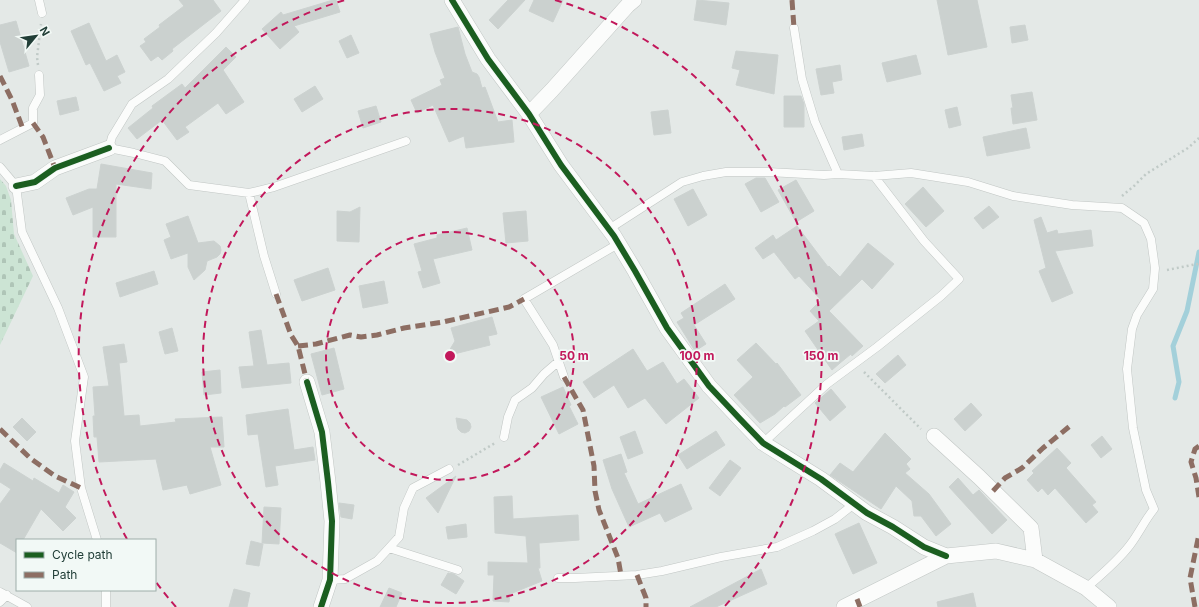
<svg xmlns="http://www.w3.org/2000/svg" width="1199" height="607" viewBox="0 0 1199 607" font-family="Inter,sans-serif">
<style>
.cemetery{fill:url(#cemetery-stones)}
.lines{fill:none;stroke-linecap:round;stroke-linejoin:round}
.stream{stroke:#a3d0da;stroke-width:5}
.building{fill:#cbd1cf;stroke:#ccd2d0}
.lane-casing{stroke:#c1c6c4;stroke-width:9}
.street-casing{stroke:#c1c6c4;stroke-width:16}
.path{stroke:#c0cac7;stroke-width:2.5;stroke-dasharray:2 3;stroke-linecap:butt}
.lane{stroke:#fbfcfb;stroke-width:8}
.street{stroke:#fbfcfb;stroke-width:15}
.quiet{stroke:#8d6e63;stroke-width:5;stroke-dasharray:10 5;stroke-linecap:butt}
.cycleway-casing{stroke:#f2f9f6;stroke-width:8}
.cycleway{stroke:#1b5e20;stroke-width:6}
.ring{fill:none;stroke:#c2185b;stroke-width:2;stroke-dasharray:7 5}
.centre{fill:#c2185b;stroke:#f2f9f6;stroke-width:2}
.ring-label{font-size:12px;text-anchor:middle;font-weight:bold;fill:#c2185b;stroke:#f2f9f6;stroke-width:3.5;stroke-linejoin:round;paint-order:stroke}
</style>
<defs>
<pattern id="cemetery-stones" width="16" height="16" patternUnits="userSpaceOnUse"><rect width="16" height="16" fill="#cce4d4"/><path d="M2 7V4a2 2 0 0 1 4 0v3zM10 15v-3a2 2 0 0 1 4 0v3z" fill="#afc5b7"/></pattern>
</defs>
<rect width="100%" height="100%" fill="#e4e9e7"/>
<path class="cemetery" d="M 0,179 L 6,186 L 11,200 L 14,234 L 33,276 L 0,345 Z"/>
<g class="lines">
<path class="stream" d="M 1175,398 L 1179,382 L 1173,346 L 1187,311 L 1199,252"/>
</g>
<path class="building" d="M 179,0 L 213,0 L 221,11 L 172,49 L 173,51 L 162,60 L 158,56 L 151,61 L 140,46 L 146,42 L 144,39 L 160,27 L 159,25 L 184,6 Z
M 333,0 L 336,0 L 340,12 L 294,26 L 299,32 L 280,49 L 262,29 L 281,12 L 283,15 Z
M 508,0 L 525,0 L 498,29 L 489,20 Z
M 534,0 L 563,0 L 553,22 L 529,11 Z
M 697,0 L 729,3 L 726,25 L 694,20 Z
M 937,0 L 977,0 L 987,47 L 948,55 Z
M 16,21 L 29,66 L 9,72 L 0,42 L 0,25 Z
M 89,23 L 106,61 L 117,55 L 125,72 L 117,76 L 121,83 L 104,91 L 90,63 L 86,65 L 71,31 Z
M 1025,25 L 1028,40 L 1012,43 L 1010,27 Z
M 458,27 L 465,54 L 472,72 L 477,74 L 479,77 L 482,88 L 485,87 L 498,122 L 512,120 L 514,142 L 466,148 L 464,136 L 449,142 L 433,105 L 417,113 L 411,100 L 442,85 L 440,80 L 445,78 L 435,52 L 430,34 Z
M 351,35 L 359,53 L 347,58 L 339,41 Z
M 226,47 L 236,57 L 223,70 L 244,102 L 226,114 L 218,103 L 185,127 L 189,132 L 177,140 L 162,120 L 137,139 L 128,128 L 153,108 L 152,106 L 182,84 L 185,88 Z
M 736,51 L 778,55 L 774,94 L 736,85 L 740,70 L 732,68 Z
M 916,55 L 921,74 L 887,82 L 882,63 Z
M 840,65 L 842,80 L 832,82 L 834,93 L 821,95 L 816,69 Z
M 315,86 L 323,99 L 302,112 L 294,99 Z
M 1032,92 L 1037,120 L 1013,124 L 1011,108 L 1013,108 L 1011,95 Z
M 784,96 L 801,96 L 804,104 L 804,127 L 784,127 Z
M 76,97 L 79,110 L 60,115 L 57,101 Z
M 376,106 L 381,122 L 363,128 L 358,111 Z
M 957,107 L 961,125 L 949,128 L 945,110 Z
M 668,110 L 671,133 L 654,135 L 651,112 Z
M 1026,128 L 1030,148 L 987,156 L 983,137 Z
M 862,134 L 864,146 L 844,150 L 842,137 Z
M 101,164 L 152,173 L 151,189 L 116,184 L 116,237 L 93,237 L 93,207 L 73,215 L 66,198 L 89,189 L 97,189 Z
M 756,178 L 765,178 L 779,202 L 761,212 L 745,184 Z
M 796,180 L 814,211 L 796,222 L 778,190 Z
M 923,187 L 944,211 L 926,227 L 905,204 Z
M 693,189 L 707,215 L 688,226 L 674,199 Z
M 989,206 L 999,217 L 983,229 L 974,218 Z
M 360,207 L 359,242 L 337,241 L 337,211 L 350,212 Z
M 526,211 L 528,241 L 506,243 L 503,213 Z
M 188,216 L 198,243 L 214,241 L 220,246 L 221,250 L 220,254 L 217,257 L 207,261 L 205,270 L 194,280 L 188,267 L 188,253 L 171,259 L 164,240 L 171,237 L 166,224 Z
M 1041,217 L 1047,233 L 1057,230 L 1058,234 L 1091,230 L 1093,246 L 1055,251 L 1073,293 L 1052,302 L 1039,271 L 1046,268 L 1034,220 Z
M 797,226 L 828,267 L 829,266 L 840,277 L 868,243 L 894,264 L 872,289 L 862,279 L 829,311 L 863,346 L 852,356 L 851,354 L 840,363 L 832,370 L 805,331 L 819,321 L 810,311 L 821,300 L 799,276 L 795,279 L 774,252 L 763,259 L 755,248 L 773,235 L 776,240 Z
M 467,228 L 472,250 L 433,259 L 440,283 L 423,288 L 418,272 L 422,271 L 414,244 L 437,238 L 437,235 Z
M 328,268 L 335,290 L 302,301 L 294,280 Z
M 154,271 L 158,284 L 120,297 L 116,283 Z
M 384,281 L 388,303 L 363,308 L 359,286 Z
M 725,284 L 735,299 L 694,325 L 706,344 L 695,351 L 677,322 L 684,318 L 681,313 Z
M 492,317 L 497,334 L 488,336 L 490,345 L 446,356 L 455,341 L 451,328 Z
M 172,328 L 178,351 L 165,354 L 159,332 Z
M 261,330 L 267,365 L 289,363 L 291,383 L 242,388 L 239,367 L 254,366 L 249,332 Z
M 756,343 L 776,364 L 777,363 L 801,395 L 785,407 L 784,406 L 775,414 L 760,423 L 734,395 L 753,377 L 737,360 Z
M 124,344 L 127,362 L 119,363 L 124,416 L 139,415 L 140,426 L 176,422 L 175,419 L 222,417 L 224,447 L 210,447 L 221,485 L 190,494 L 187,485 L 163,490 L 156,459 L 99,462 L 97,437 L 94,437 L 93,416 L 95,416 L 93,387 L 109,386 L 103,347 Z
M 334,348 L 344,389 L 322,395 L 311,354 Z
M 633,349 L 647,371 L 663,362 L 677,384 L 684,379 L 699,398 L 666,424 L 645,398 L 628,408 L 614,385 L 594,398 L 583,382 Z
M 898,355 L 906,365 L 885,383 L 876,374 Z
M 220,370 L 221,393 L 204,395 L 202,372 Z
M 563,387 L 571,405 L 569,406 L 578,424 L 559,434 L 541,397 Z
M 831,389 L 846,407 L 830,421 L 815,403 Z
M 971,403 L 982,415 L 965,431 L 954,419 Z
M 288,409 L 294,450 L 313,447 L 315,460 L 275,466 L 278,485 L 266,487 L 258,434 L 248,435 L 246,415 Z
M 22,418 L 36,432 L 27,441 L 13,427 Z
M 456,418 L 467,420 L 470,423 L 471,427 L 469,431 L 465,433 L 461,432 L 458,429 Z
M 635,431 L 643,453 L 628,459 L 620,437 Z
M 716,431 L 725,445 L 687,469 L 678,455 Z
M 885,433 L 911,459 L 906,464 L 910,469 L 905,473 L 929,494 L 951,524 L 936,536 L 921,516 L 914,516 L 912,501 L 896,486 L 881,509 L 830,475 L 840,463 L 853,472 Z
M 1102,436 L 1112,449 L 1101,458 L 1091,445 Z
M 1057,448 L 1071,463 L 1066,468 L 1096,502 L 1092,505 L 1098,512 L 1086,523 L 1055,488 L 1048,495 L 1042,488 L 1038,492 L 1027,480 L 1034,473 L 1032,471 Z
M 621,454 L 627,472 L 624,473 L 638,504 L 681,484 L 692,509 L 665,522 L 660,513 L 629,527 L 612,489 L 603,460 Z
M 730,460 L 741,468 L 720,496 L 709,488 Z
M 4,463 L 33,481 L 34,478 L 59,493 L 63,485 L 74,492 L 65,507 L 76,518 L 63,531 L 41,509 L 23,540 L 17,540 L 17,553 L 0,543 L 0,504 L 11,489 L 0,482 L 0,470 Z
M 456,476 L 438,513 L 426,498 Z
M 958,478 L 973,495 L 979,490 L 1007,520 L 992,534 L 949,487 Z
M 512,496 L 513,519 L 578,515 L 579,540 L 539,543 L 540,568 L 538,568 L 542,581 L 510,594 L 509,602 L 493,601 L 494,575 L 488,575 L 488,562 L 528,563 L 526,536 L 495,533 L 494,497 Z
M 339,503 L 354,505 L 352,519 L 341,517 Z
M 264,507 L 281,508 L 279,544 L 262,543 Z
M 859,523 L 877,563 L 853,574 L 835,534 Z
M 466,524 L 467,537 L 448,539 L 446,527 Z
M 251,541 L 263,544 L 259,566 L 246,564 Z
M 761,569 L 767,584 L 716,607 L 690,607 Z
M 448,573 L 454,574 L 464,581 L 456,594 L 441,585 Z
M 389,588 L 402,593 L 396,607 L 380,607 Z
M 234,589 L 250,593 L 247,607 L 229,607 Z
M 973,593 L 976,607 L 938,607 L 937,602 Z"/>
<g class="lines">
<g class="lane-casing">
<path id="lane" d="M 39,0 L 42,13
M 245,0 L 216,33 L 168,79 L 132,104 L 112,137 L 109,148 L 134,153 L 165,161 L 189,185 L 249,193 L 274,187 L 406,141
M 794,28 L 802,79 L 815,122 L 838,174
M 0,140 L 33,123 L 33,108 L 40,95 L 39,75
M 0,167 L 16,186 L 22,232 L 58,308 L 84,377 L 75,441 L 81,488 L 97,540
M 249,193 L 264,256 L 276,294
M 609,229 L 682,182 L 703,176 L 726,172 L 768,172 L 824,175 L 838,174 L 874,176 L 911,173 L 968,182 L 1013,196 L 1072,205 L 1122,208 L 1144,223 L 1151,239 L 1155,268 L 1153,289 L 1137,315 L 1132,329 L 1127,369 L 1133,428 L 1146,490 L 1154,509 C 1145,520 1139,533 1130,545 C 1118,561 1101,575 1086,588
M 564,377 L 553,345 L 524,299 L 618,244
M 504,437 L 508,417 L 515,400 L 532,388 L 544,374 L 559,361
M 763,443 L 827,384 L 877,347 L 941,296 L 959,279 L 924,241 L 874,176
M 389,548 L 458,570
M 558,578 L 575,578 L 637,575 L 662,571 L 721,557 L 777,547 L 813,531 L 835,519 L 854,504
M 330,580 L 345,579 L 377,561 L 389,548 L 399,537 L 404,508 L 413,488 L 449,469
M 106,590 L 106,607
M 0,592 L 27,607
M 0,602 L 7,595"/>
</g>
<g class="street-casing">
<path id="street" d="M 452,0 L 488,59 L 529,114 L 561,165 L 614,236 L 635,271 L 667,328 L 709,386 L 740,419 L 763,443 L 821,479 L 867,513 L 893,527 L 924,547 L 946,556
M 529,114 L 552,90 L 628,5 L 634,0
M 16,186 L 35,182 L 55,168 L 109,148
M 307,382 L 322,432 L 328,482 L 332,521 L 330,580 L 321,607
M 934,436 L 979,477 L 1031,528 L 1035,560
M 844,607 L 946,556 L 996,551 L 1035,560 L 1086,588 L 1109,607"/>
</g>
<path class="path" d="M 38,65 L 37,57 L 41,24
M 1122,196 L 1134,186 L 1146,174 L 1188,148 L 1199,138
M 1167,270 L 1197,264 L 1199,267
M 864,372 L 921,429
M 458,465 L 495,443"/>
<use href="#lane" class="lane"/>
<use href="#street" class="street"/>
<path class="quiet" d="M 792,0 L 794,28
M 0,76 L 12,100 L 23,129
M 33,123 L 43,137 L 55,168
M 276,294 L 291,335 L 298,346 L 307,382
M 298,346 L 316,344 L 350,335 L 361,337 L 377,335 L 404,328 L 443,322 L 509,307 L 524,299
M 564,377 L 583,410 L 594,466 L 595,491 L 599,510 L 618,558 L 621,575
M 0,429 L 30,458 L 55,476 L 81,488
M 1199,446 L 1195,449 L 1191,462 L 1196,478 L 1199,497
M 993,491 L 1005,478 L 1022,468 L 1043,448 L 1070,426
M 637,575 L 646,598 L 646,607
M 857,599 L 860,607
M 1195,607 L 1190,578 L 1199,534"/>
<g class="cycleway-casing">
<path id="cycleway" d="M 452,0 L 488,59 L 529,114 L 561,165 L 614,236 L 635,271 L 667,328 L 709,386 L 740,419 L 763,443 L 821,479 L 867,513 L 893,527 L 924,547 L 946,556
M 16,186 L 35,182 L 55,168 L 109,148
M 307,382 L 322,432 L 328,482 L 332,521 L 330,580 L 321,607"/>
</g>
<use href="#cycleway" class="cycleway"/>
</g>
<g class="ring">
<circle cx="450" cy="356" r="124"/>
<circle cx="450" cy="356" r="247"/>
<path d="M176 607A371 371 0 0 1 156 582M127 539A371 371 0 0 1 345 0M555 0A371 371 0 0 1 724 607"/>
</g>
<circle cx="450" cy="356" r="6" class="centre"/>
<g class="ring-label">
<text x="574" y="360">50 m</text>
<text x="697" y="360">100 m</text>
<text x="821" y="360">150 m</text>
</g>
<rect x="16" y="539" width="140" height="52" fill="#f2f9f6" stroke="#9eaeaa"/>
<rect x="24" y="552" width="20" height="6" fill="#1b5e20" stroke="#9eaeaa"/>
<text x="52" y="559" font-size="12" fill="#213e37">Cycle path</text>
<rect x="24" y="572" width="20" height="6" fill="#8d6e63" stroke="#9eaeaa"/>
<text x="52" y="579" font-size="12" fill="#213e37">Path</text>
<g transform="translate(36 36) rotate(61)" stroke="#f2f9f6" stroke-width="3" paint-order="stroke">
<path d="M0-3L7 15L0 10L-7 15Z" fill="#213e37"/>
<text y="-6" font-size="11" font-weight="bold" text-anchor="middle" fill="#213e37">N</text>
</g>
</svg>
